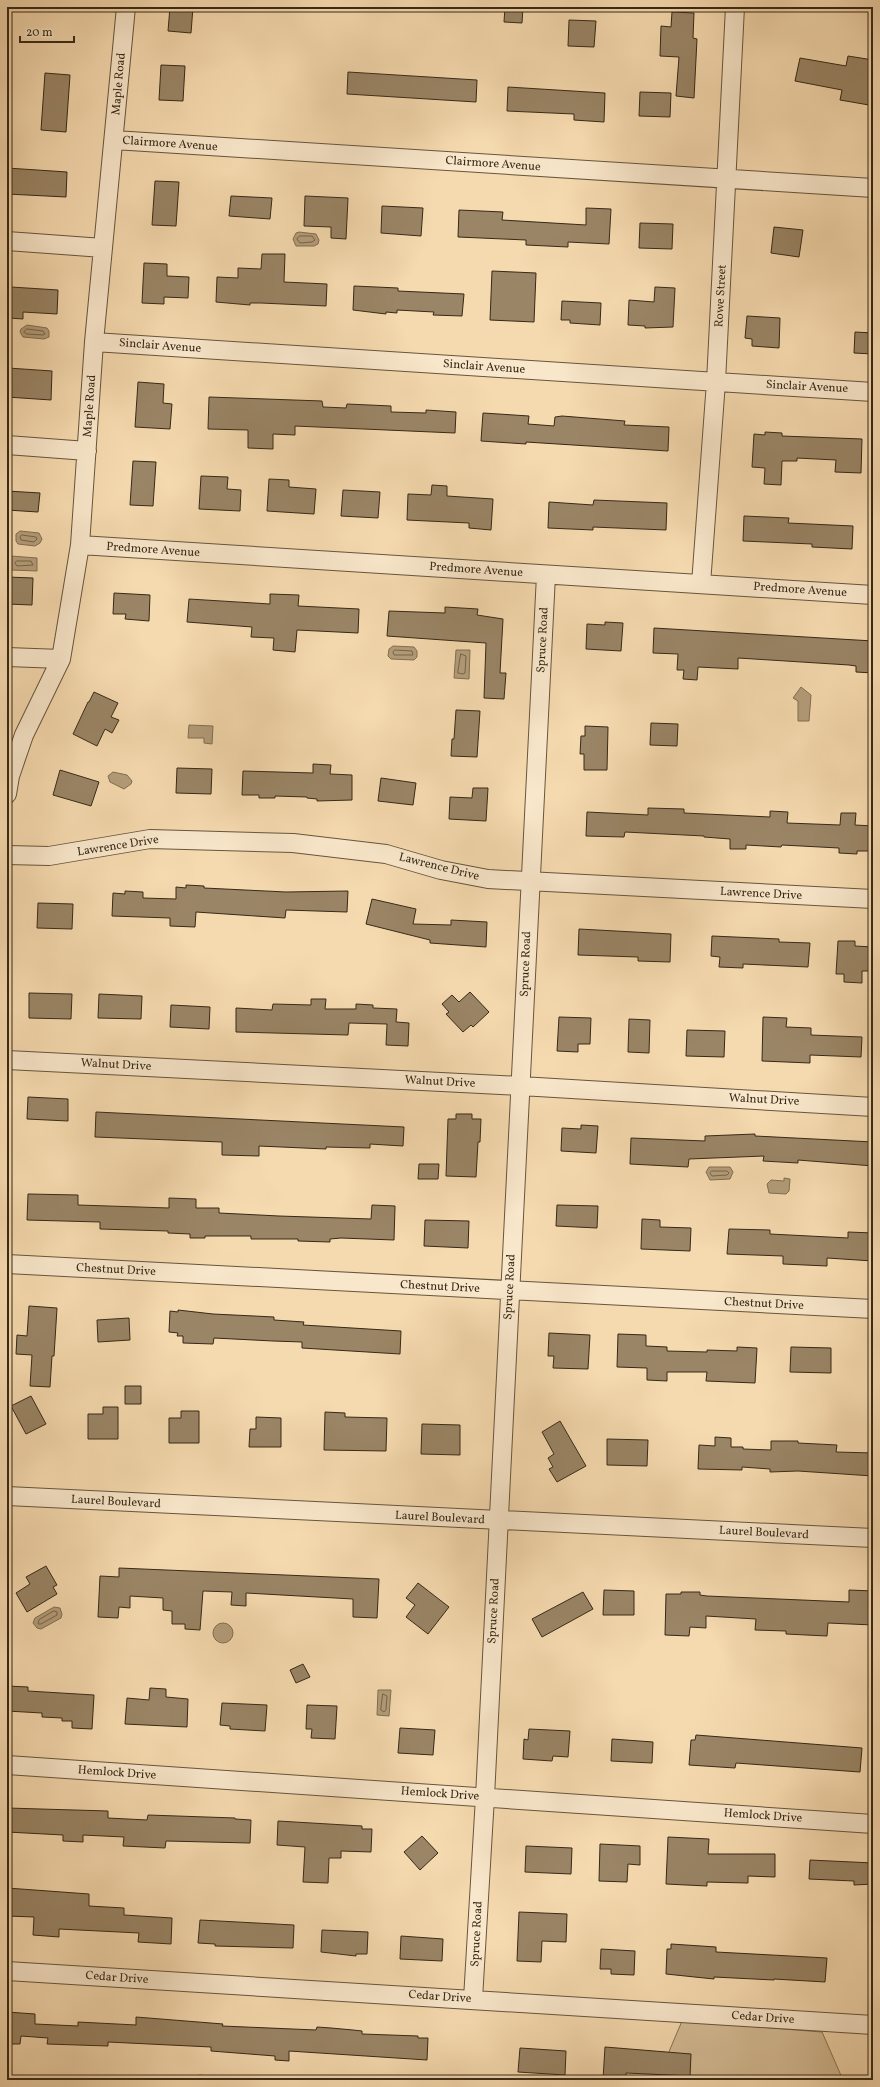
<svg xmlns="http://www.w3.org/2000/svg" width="880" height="2087" viewBox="0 0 880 2087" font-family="Vollkorn,serif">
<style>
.green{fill:#d5bc95;stroke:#867256}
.water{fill:#b59e7b;stroke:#826f53}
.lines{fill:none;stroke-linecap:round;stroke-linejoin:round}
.shore{stroke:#766449;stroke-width:1}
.building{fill:#9a8566;stroke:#362917}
.street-casing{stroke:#66553d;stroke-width:20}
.street{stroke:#f9e7cb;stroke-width:18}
.labels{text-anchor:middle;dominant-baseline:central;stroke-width:3;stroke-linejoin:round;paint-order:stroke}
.street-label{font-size:12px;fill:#362917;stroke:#f9e7cb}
</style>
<rect width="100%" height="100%" fill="#f6daaf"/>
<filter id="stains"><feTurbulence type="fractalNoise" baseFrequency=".005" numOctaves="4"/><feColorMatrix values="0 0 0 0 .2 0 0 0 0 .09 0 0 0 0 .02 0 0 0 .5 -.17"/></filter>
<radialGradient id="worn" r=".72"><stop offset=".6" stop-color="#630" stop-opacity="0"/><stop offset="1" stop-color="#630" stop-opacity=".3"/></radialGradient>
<path class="green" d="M 682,2021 L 822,2032 L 843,2080 L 657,2080 Z
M 199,2075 L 250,2080 L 198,2080 Z"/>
<path class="water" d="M 299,232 L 316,234 L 319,240 L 318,244 L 314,246 L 296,246 L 293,239 L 296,233 Z
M 27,325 L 47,328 L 49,331 L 49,337 L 44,339 L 23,337 L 20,332 L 21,329 Z
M 20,531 L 39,533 L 42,539 L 40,543 L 35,546 L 18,544 L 16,541 L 16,534 Z
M 11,556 L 37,558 L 37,571 L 11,570 Z
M 393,646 L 414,647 L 417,651 L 417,657 L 414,660 L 391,659 L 388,656 L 389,649 Z
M 456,650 L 470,650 L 469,679 L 454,678 Z
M 801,687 L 811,695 L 809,721 L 798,721 L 798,701 L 793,698 Z
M 189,725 L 213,726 L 212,744 L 204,743 L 204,738 L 188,738 Z
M 113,772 L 127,775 L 132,781 L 131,784 L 124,789 L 110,782 L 108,776 Z
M 709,1167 L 730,1167 L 733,1172 L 730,1179 L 710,1180 L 706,1172 Z
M 784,1178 L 790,1179 L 789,1191 L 786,1194 L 769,1193 L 767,1184 L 771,1180 L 784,1181 Z
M 54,1607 L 60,1608 L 62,1614 L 61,1618 L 41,1629 L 37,1628 L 33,1623 L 35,1618 Z
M213 1633a10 10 0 1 1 20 0a10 10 0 1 1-20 0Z
M 378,1690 L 391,1690 L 389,1716 L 377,1715 Z"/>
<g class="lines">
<path class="shore" d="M 300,236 L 312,236 L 315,240 L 312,242 L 300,243 L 297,239 Z
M 27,329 L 43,331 L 45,334 L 43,335 L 27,334 L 24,332 Z
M 22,535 L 36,537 L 37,539 L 34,542 L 21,540 L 20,537 Z
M 17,561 L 31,561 L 33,565 L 17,566 L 15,563 Z
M 395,650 L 412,651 L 413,655 L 394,655 L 393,652 Z
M 461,654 L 466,656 L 465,673 L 463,674 L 458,673 Z
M 712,1171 L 727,1171 L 729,1173 L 727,1175 L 712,1176 L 710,1173 Z
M 54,1611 L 57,1612 L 57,1615 L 41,1624 L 38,1624 L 39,1620 Z
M 383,1694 L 387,1696 L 386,1710 L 384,1712 L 381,1710 Z"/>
</g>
<path class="building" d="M 170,7 L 193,7 L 191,33 L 168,31 Z
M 505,7 L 523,7 L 522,23 L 504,22 Z
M 672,12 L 694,13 L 693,38 L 697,39 L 694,98 L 676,96 L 679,57 L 660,56 L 661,26 L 671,27 Z
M 569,20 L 596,21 L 594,47 L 568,46 Z
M 848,56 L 873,60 L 873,84 L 869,105 L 840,100 L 842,90 L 795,81 L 800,58 L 846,66 Z
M 161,65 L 185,66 L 183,101 L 159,100 Z
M 348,72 L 477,80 L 476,102 L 347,94 Z
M 45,73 L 70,75 L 66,132 L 41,130 Z
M 508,87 L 605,93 L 604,122 L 574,120 L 574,114 L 507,111 Z
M 640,92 L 671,93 L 670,117 L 639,116 Z
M 7,168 L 67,172 L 66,197 L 7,194 Z
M 155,181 L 179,182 L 176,226 L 152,225 Z
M 231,196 L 272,198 L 270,219 L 229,216 Z
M 305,196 L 348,198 L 346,239 L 331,238 L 331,227 L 304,226 Z
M 382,206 L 423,208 L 421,236 L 381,233 Z
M 586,208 L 611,209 L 609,244 L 568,242 L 568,247 L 526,245 L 526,240 L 458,237 L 459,210 L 503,212 L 502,220 L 586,225 Z
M 640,223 L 673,224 L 672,249 L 639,248 Z
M 774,227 L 803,230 L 799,257 L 771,253 Z
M 262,254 L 285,254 L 284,282 L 327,284 L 326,306 L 261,303 L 250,303 L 250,305 L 216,302 L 217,277 L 238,278 L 238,268 L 261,269 Z
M 144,263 L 167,264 L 167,276 L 189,277 L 188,298 L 164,297 L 164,304 L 142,303 Z
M 492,271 L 536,273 L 534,322 L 490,320 Z
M 354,286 L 398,288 L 398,291 L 464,294 L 462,316 L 433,315 L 434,312 L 397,310 L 397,313 L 386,312 L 386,314 L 353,310 Z
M 11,287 L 58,290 L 57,314 L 23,312 L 23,319 L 9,318 Z
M 655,287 L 675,288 L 673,327 L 645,328 L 645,326 L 628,325 L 629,300 L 654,302 Z
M 562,301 L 601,303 L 600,325 L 570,323 L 570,320 L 561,320 Z
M 747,316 L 780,318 L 779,348 L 752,346 L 752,339 L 745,338 Z
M 855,332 L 873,333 L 873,354 L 854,353 Z
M 8,368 L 52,371 L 51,400 L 7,397 Z
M 138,382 L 164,384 L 163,403 L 172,404 L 170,429 L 135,427 Z
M 209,397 L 322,401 L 323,407 L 346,408 L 347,404 L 391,406 L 391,412 L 426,413 L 426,410 L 456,412 L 455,433 L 295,426 L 295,435 L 273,434 L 273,449 L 248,448 L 248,430 L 208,429 Z
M 483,413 L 529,416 L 528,424 L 554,426 L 555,417 L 562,416 L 625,421 L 624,425 L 669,427 L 668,451 L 526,442 L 526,444 L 481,441 Z
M 765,432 L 782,433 L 782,436 L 862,439 L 861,473 L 835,472 L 836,460 L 797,458 L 797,461 L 782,461 L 781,485 L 764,484 L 765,468 L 752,467 L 754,434 L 765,435 Z
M 133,461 L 156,462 L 153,506 L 130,505 Z
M 201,476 L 228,477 L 227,489 L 241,490 L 240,511 L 199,509 Z
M 269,479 L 289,480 L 289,487 L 316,489 L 314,514 L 267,511 Z
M 432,485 L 447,486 L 447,496 L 493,499 L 491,530 L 469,528 L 469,523 L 407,520 L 408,494 L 431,495 Z
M 343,490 L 380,492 L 378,518 L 341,516 Z
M 7,491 L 40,493 L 38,512 L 7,510 Z
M 594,500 L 667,503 L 666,530 L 593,527 L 593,530 L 548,528 L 549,502 L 593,505 Z
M 744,516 L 789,518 L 788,523 L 853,526 L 852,549 L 812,547 L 812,544 L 743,541 Z
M 7,577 L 33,578 L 32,605 L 7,604 Z
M 114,593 L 150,595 L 149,621 L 125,619 L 126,614 L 113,614 Z
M 270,594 L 299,595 L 298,606 L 359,609 L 358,633 L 297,630 L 295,652 L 273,650 L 274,638 L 251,637 L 252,627 L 187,622 L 189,599 L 270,604 Z
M 445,607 L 478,609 L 477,615 L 503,619 L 500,673 L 506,673 L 504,699 L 484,698 L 486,643 L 387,636 L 389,611 L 445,613 Z
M 605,622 L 623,623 L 621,651 L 586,649 L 587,624 L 605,625 Z
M 654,628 L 873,641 L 873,673 L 856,672 L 856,666 L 849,665 L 738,658 L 738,669 L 698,667 L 697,680 L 683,679 L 684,670 L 677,670 L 678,654 L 653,653 Z
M 94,692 L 118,703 L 111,717 L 119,720 L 112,733 L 105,729 L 97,746 L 73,734 L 88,702 L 89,702 Z
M 456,710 L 480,711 L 477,757 L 451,756 L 452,739 L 454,739 Z
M 651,723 L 678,724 L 677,746 L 650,745 Z
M 585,726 L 608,727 L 607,770 L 584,770 L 584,754 L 580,754 L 581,736 L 585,736 Z
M 313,764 L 331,765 L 330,774 L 352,775 L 352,800 L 317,801 L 317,799 L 307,798 L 307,797 L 275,796 L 275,798 L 259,798 L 259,795 L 242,795 L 243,771 L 313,773 Z
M 177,768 L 212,769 L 211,794 L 176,793 Z
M 60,770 L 99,782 L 91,806 L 53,795 Z
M 381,778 L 416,783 L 413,805 L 378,801 Z
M 473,788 L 488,788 L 486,821 L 449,819 L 450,797 L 472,798 Z
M 648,808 L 684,809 L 684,813 L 770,817 L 770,811 L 788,812 L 787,823 L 840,825 L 841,813 L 856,813 L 855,825 L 873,826 L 873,851 L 857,851 L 857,854 L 839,853 L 839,848 L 782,845 L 781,847 L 746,845 L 746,849 L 730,849 L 730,839 L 704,837 L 704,836 L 625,832 L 624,837 L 586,836 L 587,812 L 648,815 Z
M 186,885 L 204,886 L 204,888 L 286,892 L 348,891 L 347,912 L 286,910 L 285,918 L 196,912 L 195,927 L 170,926 L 170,918 L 112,916 L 113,893 L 125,894 L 125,891 L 143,892 L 143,898 L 176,899 L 176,887 L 186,888 Z
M 372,899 L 416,909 L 413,924 L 451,925 L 451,920 L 487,922 L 486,947 L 430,943 L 430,940 L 366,924 Z
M 38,903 L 73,904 L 72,929 L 37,928 Z
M 579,929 L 671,934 L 670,962 L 638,961 L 638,957 L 578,955 Z
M 712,936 L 779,939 L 779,942 L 810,943 L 808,967 L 743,964 L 743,968 L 719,967 L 720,957 L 711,956 Z
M 838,941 L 855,941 L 855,946 L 873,947 L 873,971 L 862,971 L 862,983 L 844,982 L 844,974 L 836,974 Z
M 470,992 L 489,1012 L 473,1027 L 471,1025 L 463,1032 L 446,1014 L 449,1012 L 442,1004 L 452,995 L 459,1002 Z
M 29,993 L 72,994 L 71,1019 L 29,1018 Z
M 99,994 L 142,996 L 141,1019 L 98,1018 Z
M 311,999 L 326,999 L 325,1009 L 356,1009 L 356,1004 L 373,1005 L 373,1008 L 397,1009 L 396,1022 L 409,1023 L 408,1046 L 386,1045 L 387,1024 L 349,1023 L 348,1035 L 236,1032 L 236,1008 L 272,1010 L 273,1004 L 311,1005 Z
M 171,1005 L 210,1007 L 209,1029 L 170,1027 Z
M 559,1017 L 591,1018 L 590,1044 L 578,1044 L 578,1052 L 557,1051 Z
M 763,1017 L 787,1018 L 786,1027 L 811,1028 L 811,1035 L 862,1037 L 861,1057 L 810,1055 L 810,1063 L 762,1061 Z
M 629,1019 L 650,1020 L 649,1053 L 628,1052 Z
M 687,1030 L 725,1031 L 724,1057 L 686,1056 Z
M 28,1097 L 68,1099 L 68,1121 L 27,1119 Z
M 96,1112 L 404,1127 L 403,1146 L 370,1144 L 370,1148 L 326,1147 L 326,1149 L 259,1146 L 259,1156 L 222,1155 L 222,1142 L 95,1137 Z
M 456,1114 L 472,1114 L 472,1119 L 481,1119 L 480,1142 L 478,1142 L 476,1177 L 446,1176 L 448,1119 L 456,1119 Z
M 581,1125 L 598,1126 L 596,1153 L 561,1151 L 562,1128 L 581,1129 Z
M 755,1134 L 755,1136 L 873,1142 L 873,1166 L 798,1160 L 798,1163 L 763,1161 L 764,1156 L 689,1159 L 688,1167 L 630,1164 L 631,1138 L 705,1141 L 705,1136 Z
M 419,1164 L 439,1164 L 438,1179 L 418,1179 Z
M 28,1194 L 78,1195 L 78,1205 L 169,1208 L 169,1198 L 196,1199 L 196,1208 L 219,1208 L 219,1213 L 279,1216 L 371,1219 L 372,1205 L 395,1206 L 394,1240 L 341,1238 L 330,1239 L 330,1242 L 298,1241 L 298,1239 L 251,1239 L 251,1236 L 205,1236 L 205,1238 L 190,1238 L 190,1234 L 168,1233 L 168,1231 L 100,1229 L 100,1222 L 27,1220 Z
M 557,1205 L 598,1206 L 597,1228 L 556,1226 Z
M 642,1219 L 660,1220 L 660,1227 L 691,1228 L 690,1251 L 641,1249 Z
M 425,1220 L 469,1221 L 468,1248 L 424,1246 Z
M 729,1229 L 770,1230 L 770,1234 L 848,1238 L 848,1232 L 873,1233 L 873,1261 L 827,1258 L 827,1266 L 783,1264 L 783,1256 L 727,1254 Z
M 29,1306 L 57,1308 L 54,1356 L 52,1356 L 50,1387 L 30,1386 L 32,1355 L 16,1354 L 17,1335 L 27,1336 Z
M 178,1310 L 213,1314 L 274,1317 L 274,1320 L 304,1322 L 303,1325 L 401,1331 L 400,1354 L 302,1348 L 302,1342 L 273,1341 L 214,1338 L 213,1344 L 183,1343 L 183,1336 L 177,1336 L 178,1333 L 169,1332 L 170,1311 L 178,1312 Z
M 129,1318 L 130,1340 L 98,1342 L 97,1320 Z
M 549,1333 L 590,1335 L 588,1369 L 553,1368 L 554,1356 L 548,1356 Z
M 618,1334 L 646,1335 L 646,1346 L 667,1347 L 667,1351 L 707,1352 L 707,1350 L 737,1351 L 737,1347 L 757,1348 L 755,1383 L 706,1381 L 707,1372 L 667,1372 L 667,1381 L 647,1380 L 647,1368 L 617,1367 Z
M 791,1347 L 831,1348 L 831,1373 L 790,1372 Z
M 125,1386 L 141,1386 L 141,1404 L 125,1404 Z
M 31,1396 L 46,1424 L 26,1434 L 11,1406 Z
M 103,1407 L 118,1407 L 118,1439 L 88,1439 L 88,1414 L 103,1414 Z
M 181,1411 L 199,1411 L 199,1443 L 169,1443 L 169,1418 L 181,1418 Z
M 325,1412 L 345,1413 L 345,1417 L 387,1418 L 386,1451 L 324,1450 Z
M 256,1417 L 281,1418 L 281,1447 L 249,1447 L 250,1429 L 256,1429 Z
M 560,1421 L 586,1466 L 557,1482 L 549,1469 L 553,1467 L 548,1458 L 554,1454 L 542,1432 Z
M 422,1424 L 460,1425 L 460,1455 L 421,1454 Z
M 715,1437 L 731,1438 L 731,1447 L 743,1447 L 743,1449 L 771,1450 L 771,1441 L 798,1441 L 798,1443 L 837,1445 L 836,1452 L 873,1453 L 873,1476 L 798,1471 L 770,1472 L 770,1469 L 742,1467 L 742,1470 L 698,1469 L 699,1445 L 715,1446 Z
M 607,1439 L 648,1440 L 647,1466 L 607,1465 Z
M 46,1566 L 57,1585 L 53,1587 L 57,1594 L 27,1612 L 16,1593 L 30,1584 L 26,1577 Z
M 119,1568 L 379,1579 L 377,1618 L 353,1617 L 353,1599 L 246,1593 L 246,1606 L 231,1605 L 232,1592 L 203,1591 L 200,1630 L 185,1629 L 185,1624 L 172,1624 L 172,1611 L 163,1610 L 163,1598 L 130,1596 L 130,1608 L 119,1607 L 118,1618 L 98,1617 L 100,1576 L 119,1577 Z
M 418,1583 L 449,1607 L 428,1634 L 406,1617 L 415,1605 L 406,1598 Z
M 604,1590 L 634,1591 L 634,1615 L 603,1615 Z
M 849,1590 L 873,1591 L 873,1625 L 828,1623 L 827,1636 L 786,1634 L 786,1631 L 755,1630 L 756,1619 L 706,1616 L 706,1628 L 690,1627 L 689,1636 L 665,1635 L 666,1594 L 681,1594 L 681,1592 L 700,1592 L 700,1595 L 707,1596 L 849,1602 Z
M 583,1592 L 593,1609 L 542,1637 L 532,1619 Z
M 303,1664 L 310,1677 L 296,1683 L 290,1670 Z
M 7,1686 L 28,1687 L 28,1691 L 94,1695 L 92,1729 L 72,1728 L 72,1721 L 62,1721 L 62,1718 L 42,1717 L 42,1713 L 7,1711 Z
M 150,1688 L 166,1689 L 166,1697 L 188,1699 L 187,1727 L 125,1724 L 127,1698 L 149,1700 Z
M 222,1703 L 267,1705 L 265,1731 L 230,1729 L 230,1726 L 220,1725 Z
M 307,1705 L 337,1706 L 335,1739 L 311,1738 L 312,1729 L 306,1729 Z
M 400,1728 L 435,1730 L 433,1755 L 398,1753 Z
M 529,1729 L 570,1731 L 568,1757 L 553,1756 L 552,1761 L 523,1759 L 524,1739 L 528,1740 Z
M 696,1735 L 862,1748 L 860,1772 L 736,1763 L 735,1768 L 689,1765 L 691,1740 L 695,1740 Z
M 612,1739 L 653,1742 L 652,1763 L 611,1761 Z
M 7,1808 L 108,1811 L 108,1818 L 147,1820 L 148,1815 L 235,1818 L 235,1819 L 251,1820 L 250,1843 L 166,1841 L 165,1848 L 123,1846 L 124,1837 L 83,1835 L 83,1842 L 63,1841 L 63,1835 L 7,1832 Z
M 278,1821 L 362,1826 L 362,1829 L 372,1829 L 371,1852 L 341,1851 L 341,1858 L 329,1858 L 328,1883 L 303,1882 L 305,1847 L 277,1845 Z
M 422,1836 L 438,1853 L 420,1870 L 404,1852 Z
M 668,1837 L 709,1839 L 708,1854 L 775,1854 L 775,1877 L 748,1876 L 748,1883 L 707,1882 L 707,1886 L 666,1884 Z
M 600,1844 L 640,1846 L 640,1865 L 628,1864 L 627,1882 L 599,1881 Z
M 526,1846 L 572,1848 L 571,1874 L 525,1872 Z
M 810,1860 L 873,1863 L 873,1884 L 854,1885 L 854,1881 L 809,1879 Z
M 7,1888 L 89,1894 L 89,1906 L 124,1908 L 124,1915 L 172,1918 L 171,1944 L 138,1942 L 139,1933 L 59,1929 L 59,1937 L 33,1935 L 34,1917 L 7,1916 Z
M 519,1912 L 567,1914 L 566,1942 L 542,1941 L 541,1962 L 517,1961 Z
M 200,1920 L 294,1925 L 293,1948 L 215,1946 L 215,1944 L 198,1943 Z
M 322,1930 L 368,1932 L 367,1954 L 356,1954 L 356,1956 L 321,1952 Z
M 401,1936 L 443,1939 L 442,1961 L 400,1959 Z
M 671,1944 L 716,1947 L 716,1952 L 827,1958 L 825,1982 L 774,1979 L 774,1980 L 714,1977 L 714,1979 L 666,1974 L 667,1949 L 671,1949 Z
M 601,1949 L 635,1951 L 634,1975 L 611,1974 L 611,1969 L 600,1969 Z
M 7,2012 L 35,2014 L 35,2024 L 78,2026 L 78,2022 L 136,2025 L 136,2017 L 223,2024 L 222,2026 L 316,2030 L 317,2027 L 331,2028 L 353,2030 L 362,2031 L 362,2034 L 418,2036 L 418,2038 L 428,2038 L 427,2060 L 289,2051 L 289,2061 L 275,2060 L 275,2056 L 211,2051 L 211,2047 L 108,2042 L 108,2046 L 47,2044 L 48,2038 L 21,2036 L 20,2044 L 7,2044 Z
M 605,2047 L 691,2054 L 690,2076 L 626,2073 L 626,2080 L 603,2079 Z
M 520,2048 L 566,2051 L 565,2075 L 518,2072 Z"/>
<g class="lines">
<g class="street-casing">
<path id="street" d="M 114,140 L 873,188
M 7,241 L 103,248
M 94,342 L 873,392
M 7,445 L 87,451
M 80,545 L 873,595
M 701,584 L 716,382 L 735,7
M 7,657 L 61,659
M 7,794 L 10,776 L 24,735 L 61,659 L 80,545 L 94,342 L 126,7
M 7,855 L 49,856 L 150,839 L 293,843 L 386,854 L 441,870 L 488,879 L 873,899
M 7,1060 L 521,1086 L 873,1107
M 7,1264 L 873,1309
M 7,1496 L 873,1538
M 7,1765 L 873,1824
M 7,1971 L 873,2025
M 473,1999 L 485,1797 L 546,575"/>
</g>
<use href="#street" class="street"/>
</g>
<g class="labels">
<g class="street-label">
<text transform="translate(119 84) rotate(-85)">Maple Road</text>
<text transform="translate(170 144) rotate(4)">Clairmore Avenue</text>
<text transform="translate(493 164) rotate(4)">Clairmore Avenue</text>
<text transform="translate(721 296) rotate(-87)">Rowe Street</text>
<text transform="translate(160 346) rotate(4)">Sinclair Avenue</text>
<text transform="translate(484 367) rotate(4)">Sinclair Avenue</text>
<text transform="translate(807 387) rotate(3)">Sinclair Avenue</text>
<text transform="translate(90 406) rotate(-86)">Maple Road</text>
<text transform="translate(153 550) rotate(4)">Predmore Avenue</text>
<text transform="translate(476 570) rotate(4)">Predmore Avenue</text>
<text transform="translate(800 590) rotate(4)">Predmore Avenue</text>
<text transform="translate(543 640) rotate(-87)">Spruce Road</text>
<text transform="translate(118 846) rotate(-9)">Lawrence Drive</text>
<text transform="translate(439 867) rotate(14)">Lawrence Drive</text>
<text transform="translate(761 894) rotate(3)">Lawrence Drive</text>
<text transform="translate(526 964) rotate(-88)">Spruce Road</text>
<text transform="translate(116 1065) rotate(3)">Walnut Drive</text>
<text transform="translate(440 1082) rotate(3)">Walnut Drive</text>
<text transform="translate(764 1100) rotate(3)">Walnut Drive</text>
<text transform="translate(116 1270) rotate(3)">Chestnut Drive</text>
<text transform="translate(440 1287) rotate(3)">Chestnut Drive</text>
<text transform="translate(510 1287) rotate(-87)">Spruce Road</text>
<text transform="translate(764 1304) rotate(3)">Chestnut Drive</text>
<text transform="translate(116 1502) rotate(3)">Laurel Boulevard</text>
<text transform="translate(440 1518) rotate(3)">Laurel Boulevard</text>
<text transform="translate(764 1533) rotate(3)">Laurel Boulevard</text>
<text transform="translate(494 1611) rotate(-87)">Spruce Road</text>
<text transform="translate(117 1773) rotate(4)">Hemlock Drive</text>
<text transform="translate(440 1794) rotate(4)">Hemlock Drive</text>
<text transform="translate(763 1816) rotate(4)">Hemlock Drive</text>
<text transform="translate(477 1934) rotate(-87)">Spruce Road</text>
<text transform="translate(117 1978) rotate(4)">Cedar Drive</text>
<text transform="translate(440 1997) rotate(4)">Cedar Drive</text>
<text transform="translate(763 2018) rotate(4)">Cedar Drive</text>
</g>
</g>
<rect width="880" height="2087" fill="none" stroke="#f6daaf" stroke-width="24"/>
<rect x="8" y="8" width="864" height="2071" fill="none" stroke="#362917" stroke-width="2"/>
<rect x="12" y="12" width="856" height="2063" fill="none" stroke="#362917"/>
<path d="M20 36v6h54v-6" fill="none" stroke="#362917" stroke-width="2"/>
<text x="26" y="36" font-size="12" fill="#362917" stroke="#f9e7cb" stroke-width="3" paint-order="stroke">20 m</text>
<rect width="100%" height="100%" filter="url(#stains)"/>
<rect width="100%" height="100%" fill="url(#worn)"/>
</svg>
